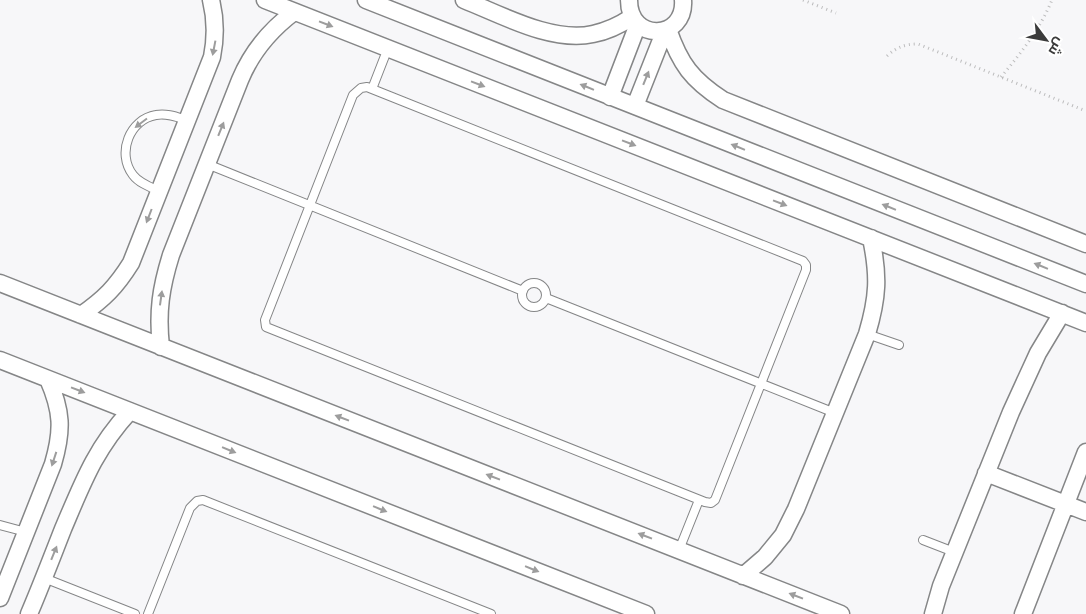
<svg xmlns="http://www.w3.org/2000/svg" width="1086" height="614" viewBox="0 0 1086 614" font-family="Commissioner,Cairo,sans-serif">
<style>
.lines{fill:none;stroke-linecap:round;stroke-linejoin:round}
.service-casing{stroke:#858687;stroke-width:10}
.minor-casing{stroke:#858687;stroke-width:19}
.path{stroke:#bcbcbd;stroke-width:3;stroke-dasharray:1 4;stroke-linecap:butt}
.service{stroke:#fff;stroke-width:8}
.minor{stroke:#fff;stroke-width:16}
.oneway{fill:#9d9d9d}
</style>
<rect width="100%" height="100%" fill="#f7f7f9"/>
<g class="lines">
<g class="service-casing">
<path id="service" d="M 367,87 L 803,261 L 806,265 L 806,270 L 715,500 L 711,503 L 705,502 L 266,327 L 265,320 L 353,95 L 361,88 Z
M 372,89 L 388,48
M 207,164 L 523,291
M 159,191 C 150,187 139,183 133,175 C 116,153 130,119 156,115 C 167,113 177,117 187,120
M522 295a12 12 0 1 1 24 0a12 12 0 1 1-24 0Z
M 546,298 L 835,413
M 867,334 L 899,345
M 0,525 L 26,532
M 923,540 L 954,552
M 679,550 L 699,500
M 44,578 L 135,614
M 148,614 L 190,508 L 197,501 L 203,500 L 491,614"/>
</g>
<g class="minor-casing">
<path id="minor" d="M 265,0 L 1086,323
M 366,0 L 1086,284
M 464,0 C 502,15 552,43 593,34 C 608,31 620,25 632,17
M 629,0 C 629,43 686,40 683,0
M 668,29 C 680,64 692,80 723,100 L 1086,244
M 610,97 L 638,24
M 635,106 L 665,30
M 0,283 L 841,614
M 81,315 C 104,299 116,287 131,263 L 212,57 C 216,37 216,20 211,0
M 161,347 C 157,312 161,287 171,255 L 240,80 C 252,51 270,30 294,12
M 0,360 L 646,614
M 986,473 L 1086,512
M 743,576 L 765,557 L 783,535 L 796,509 L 867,334 C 878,297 879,276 871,238
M 0,598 L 53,464 C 63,430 62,411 48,379
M 29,614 C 41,586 52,557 63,529 C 83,482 95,449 130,411
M 933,614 L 941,586 L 1011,412 L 1038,353 L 1062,313
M 1023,614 L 1086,452"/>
</g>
<path class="path" d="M 803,0 L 836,13
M 887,56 C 897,47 905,44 918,44 L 1086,111
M 1001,77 C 1021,53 1040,29 1052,0"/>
<use href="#service" class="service"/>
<use href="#minor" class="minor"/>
</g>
<defs><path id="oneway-solid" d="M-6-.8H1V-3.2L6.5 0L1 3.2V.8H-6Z" transform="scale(1.25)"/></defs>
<g class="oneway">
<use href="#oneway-solid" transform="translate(326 24) rotate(21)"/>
<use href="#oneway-solid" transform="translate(214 48) rotate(101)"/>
<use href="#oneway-solid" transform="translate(646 78) rotate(-68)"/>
<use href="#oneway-solid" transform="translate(478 84) rotate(21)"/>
<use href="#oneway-solid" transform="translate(587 87) rotate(-158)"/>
<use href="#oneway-solid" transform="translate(141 123) rotate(143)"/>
<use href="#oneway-solid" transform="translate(221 129) rotate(-68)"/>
<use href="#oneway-solid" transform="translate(629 143) rotate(21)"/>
<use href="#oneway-solid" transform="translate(738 147) rotate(-158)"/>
<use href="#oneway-solid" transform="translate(780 203) rotate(21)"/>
<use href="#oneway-solid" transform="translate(889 207) rotate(-158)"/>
<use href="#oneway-solid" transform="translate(149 216) rotate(111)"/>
<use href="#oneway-solid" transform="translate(1041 266) rotate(-158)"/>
<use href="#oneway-solid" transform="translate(161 298) rotate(-82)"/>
<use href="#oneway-solid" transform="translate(78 390) rotate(21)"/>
<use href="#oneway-solid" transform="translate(342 418) rotate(-159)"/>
<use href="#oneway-solid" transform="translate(229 450) rotate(22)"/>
<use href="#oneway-solid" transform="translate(54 459) rotate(108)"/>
<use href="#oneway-solid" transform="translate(493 477) rotate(-159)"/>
<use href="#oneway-solid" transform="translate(380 509) rotate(22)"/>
<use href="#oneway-solid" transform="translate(645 536) rotate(-159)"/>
<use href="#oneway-solid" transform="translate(54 553) rotate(-68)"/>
<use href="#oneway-solid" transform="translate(532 569) rotate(22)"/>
<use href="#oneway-solid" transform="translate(796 596) rotate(-159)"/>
</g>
<g transform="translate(1046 40) rotate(122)" stroke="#ffffff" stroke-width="4" paint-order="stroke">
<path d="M0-4L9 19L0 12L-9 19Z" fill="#3b3b3b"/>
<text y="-8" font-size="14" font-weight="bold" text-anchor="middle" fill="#3b3b3b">ش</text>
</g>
</svg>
